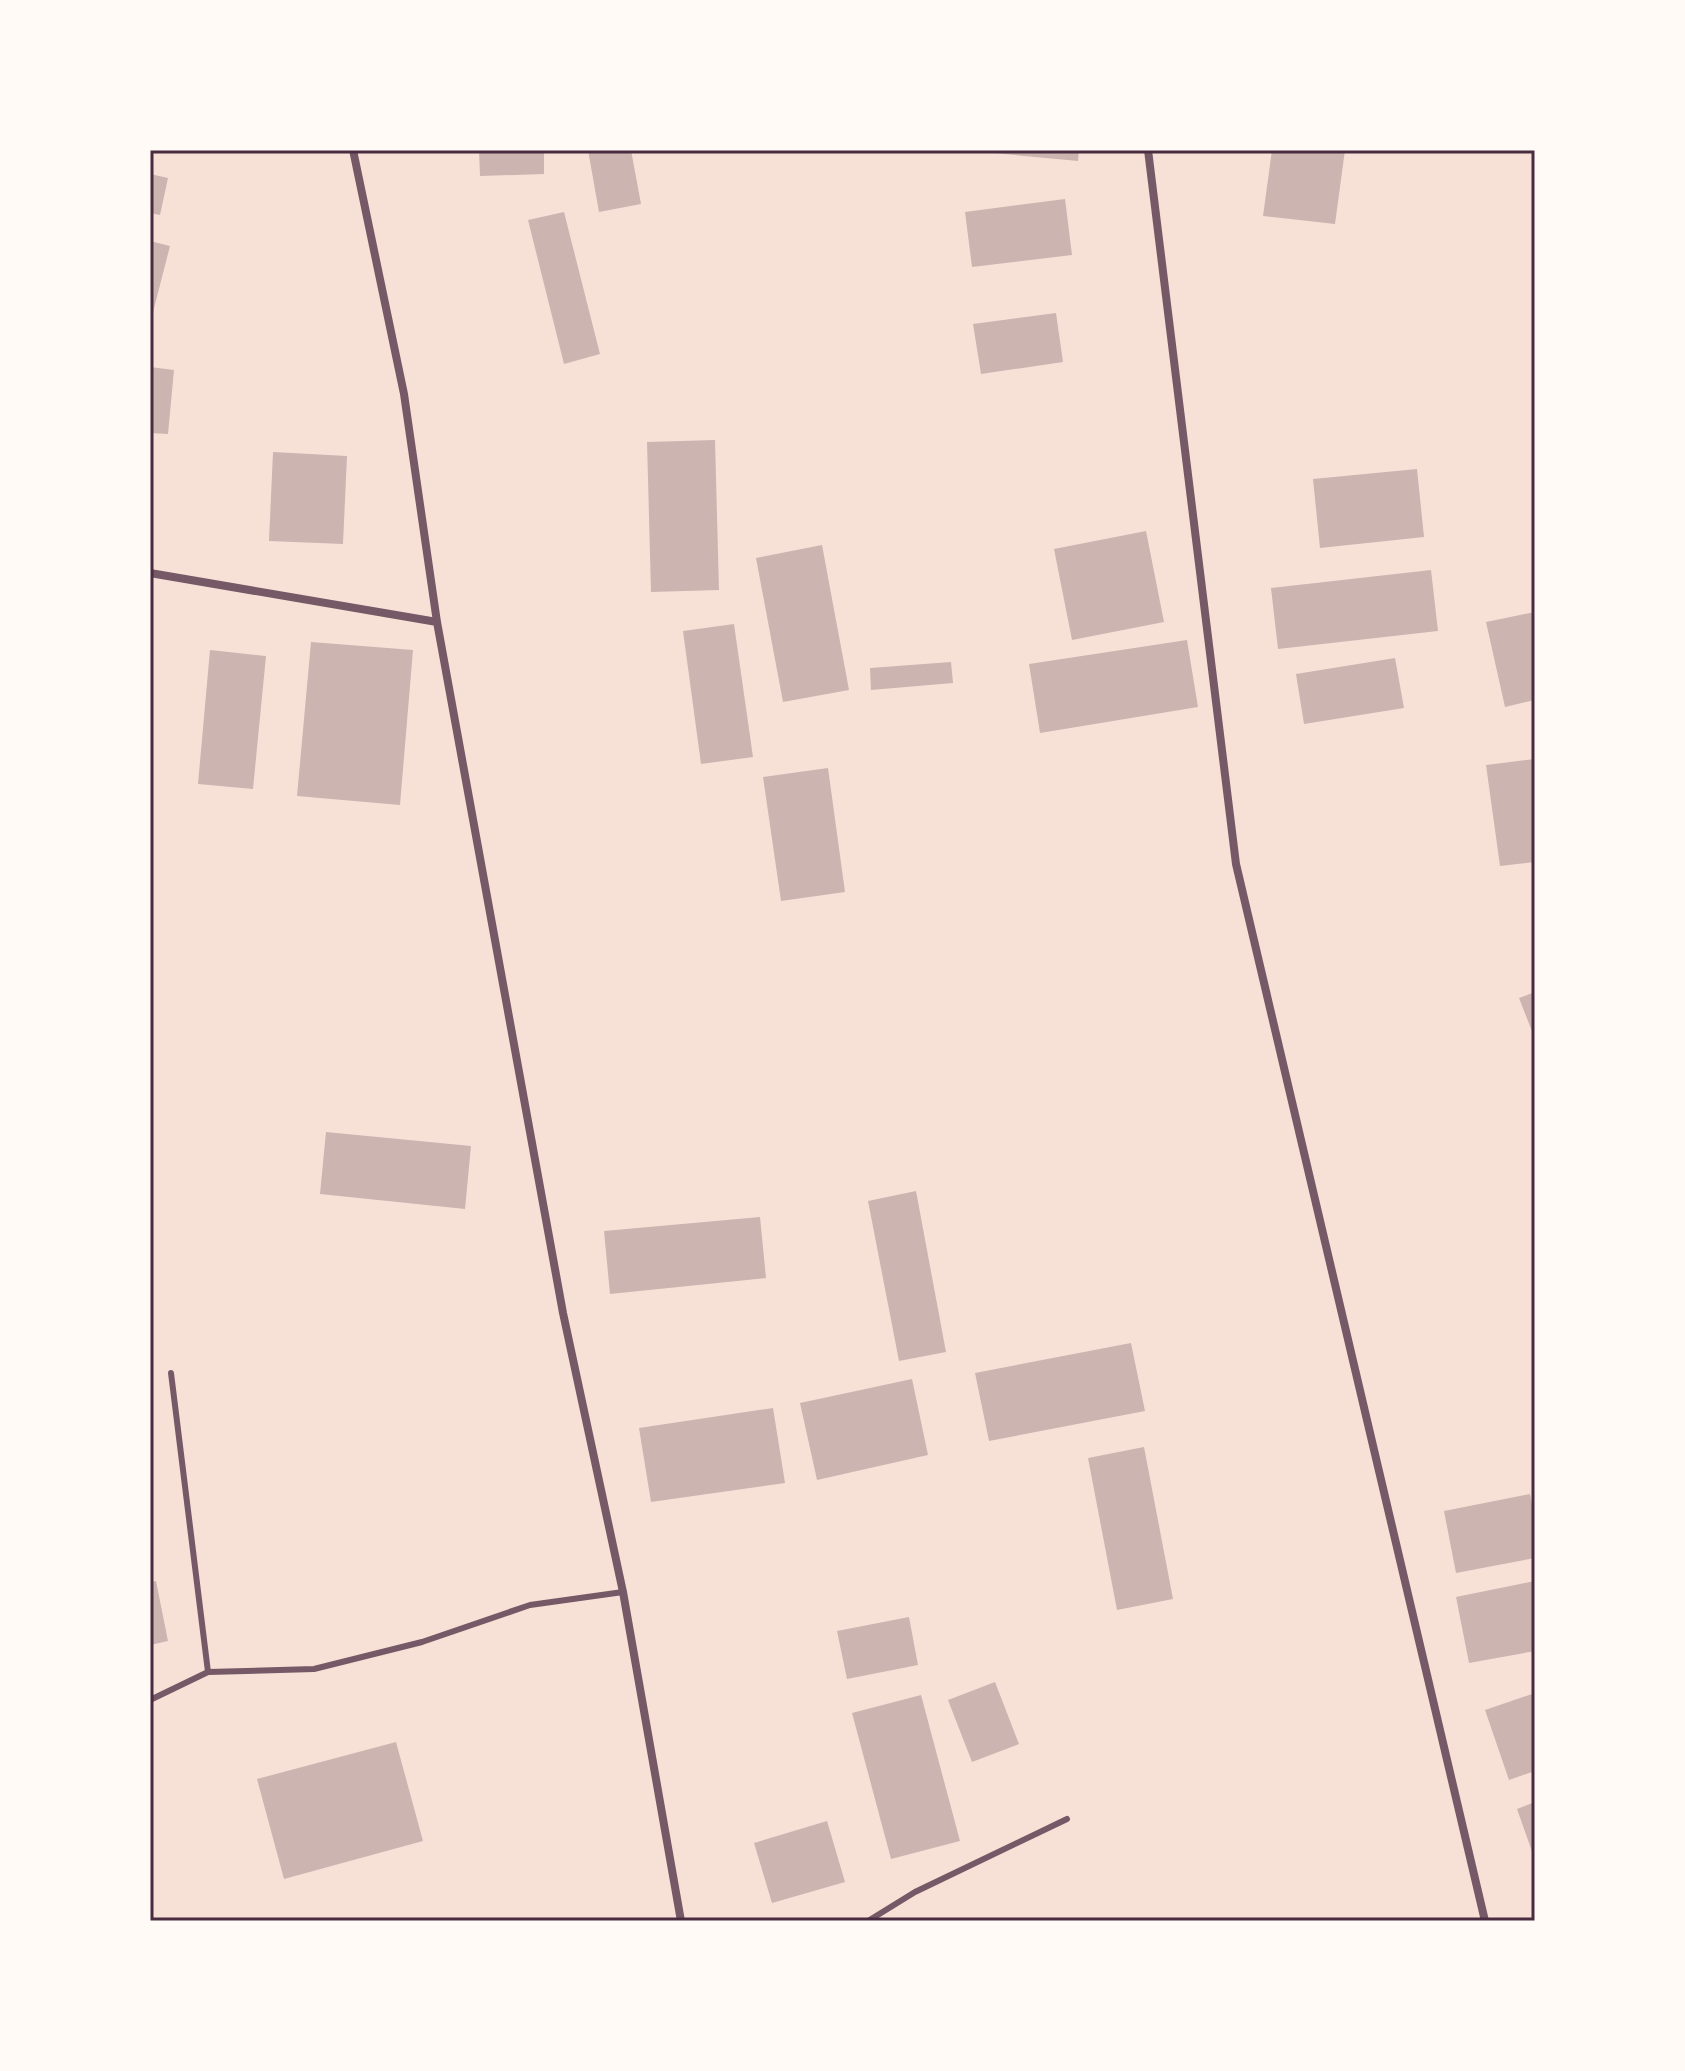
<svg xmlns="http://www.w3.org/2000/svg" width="1685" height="2071" viewBox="0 0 1685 2071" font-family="Manrope,sans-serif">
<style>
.building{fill:#ccb4b1}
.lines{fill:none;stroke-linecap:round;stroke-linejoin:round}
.service{stroke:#755966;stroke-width:6}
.minor{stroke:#755966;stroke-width:8}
.neatline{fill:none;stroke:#4a2c40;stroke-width:3}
</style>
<rect width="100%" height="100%" fill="#f7e1d7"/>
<path class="building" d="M 479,150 L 544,150 L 544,174 L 480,176 Z
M 588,150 L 631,150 L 641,204 L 599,212 Z
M 984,150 L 1079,150 L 1078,161 L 983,152 Z
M 1272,150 L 1345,150 L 1335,224 L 1263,216 Z
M 150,174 L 168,178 L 160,215 L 150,213 Z
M 1065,199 L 1072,255 L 972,267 L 965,212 Z
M 564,212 L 600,354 L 564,364 L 528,220 Z
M 150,241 L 170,246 L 151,320 L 150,320 Z
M 1056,313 L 1063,362 L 981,374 L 973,324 Z
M 150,367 L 174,370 L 168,434 L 150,433 Z
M 715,440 L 719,590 L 651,592 L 647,442 Z
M 273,452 L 347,456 L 343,544 L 269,541 Z
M 1417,469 L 1424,537 L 1320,548 L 1313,479 Z
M 1146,531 L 1164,622 L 1072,640 L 1054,549 Z
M 822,545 L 849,690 L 783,702 L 756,558 Z
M 1431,570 L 1438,631 L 1278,649 L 1271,588 Z
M 1535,612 L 1535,700 L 1505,707 L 1486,622 Z
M 734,624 L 753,757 L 701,764 L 683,631 Z
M 1187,640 L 1198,707 L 1040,733 L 1029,664 Z
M 311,642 L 413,650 L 400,805 L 297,796 Z
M 210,650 L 266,656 L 253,789 L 198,784 Z
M 1395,658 L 1404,708 L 1304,724 L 1296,674 Z
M 951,662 L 953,683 L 871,690 L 870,668 Z
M 1535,759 L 1535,862 L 1500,866 L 1486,765 Z
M 828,768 L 845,892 L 781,901 L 763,777 Z
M 1535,992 L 1535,1039 L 1519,998 Z
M 326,1132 L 471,1146 L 465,1209 L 320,1194 Z
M 916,1191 L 946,1352 L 899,1361 L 868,1201 Z
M 760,1217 L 766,1278 L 610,1294 L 604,1231 Z
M 1131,1343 L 1145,1411 L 989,1441 L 975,1373 Z
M 912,1379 L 928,1455 L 817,1480 L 800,1403 Z
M 773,1408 L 785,1483 L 651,1502 L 639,1428 Z
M 1144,1447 L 1173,1599 L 1117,1610 L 1088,1458 Z
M 1530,1494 L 1535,1519 L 1535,1558 L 1456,1573 L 1444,1511 Z
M 156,1581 L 168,1641 L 150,1645 L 150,1582 Z
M 1535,1581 L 1535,1651 L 1469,1663 L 1456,1597 Z
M 909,1617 L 918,1665 L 847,1679 L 837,1631 Z
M 995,1682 L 1019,1744 L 972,1762 L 948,1700 Z
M 1535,1693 L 1535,1771 L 1509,1780 L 1485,1710 Z
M 921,1695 L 960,1841 L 891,1859 L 852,1713 Z
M 396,1742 L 423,1841 L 284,1879 L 257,1779 Z
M 1535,1802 L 1535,1860 L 1517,1809 Z
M 827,1821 L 845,1882 L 772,1903 L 754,1843 Z"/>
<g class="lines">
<path class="service" d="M 171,1373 L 208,1672
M 150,1700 L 208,1672 L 314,1669 L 422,1642 L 530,1605 L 623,1592
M 868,1921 L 915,1892 L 1067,1819"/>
<path class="minor" d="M 353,150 L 404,394 L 437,622 L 563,1313 L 623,1592 L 681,1921
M 1148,150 L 1236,864 L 1485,1921
M 150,573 L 437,622"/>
</g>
<rect width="1685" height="2071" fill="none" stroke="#fffaf5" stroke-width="304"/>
<rect x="152" y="152" width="1381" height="1767" class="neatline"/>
</svg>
